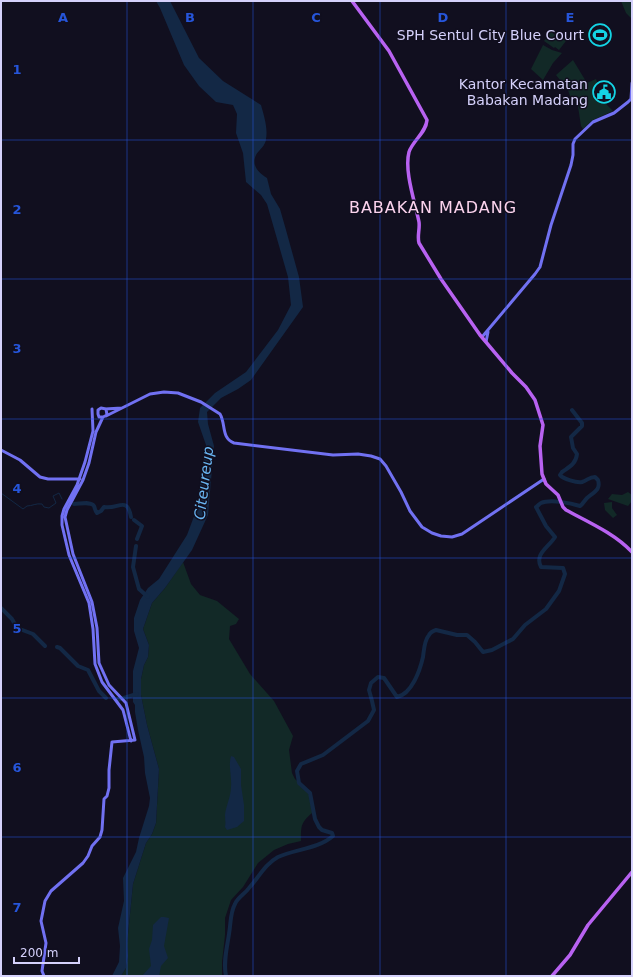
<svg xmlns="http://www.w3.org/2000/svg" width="633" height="977" viewBox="0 0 633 977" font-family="'DejaVu Sans',sans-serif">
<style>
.green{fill:#122927}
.water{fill:#132845}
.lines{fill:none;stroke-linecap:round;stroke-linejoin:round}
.stream{stroke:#132845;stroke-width:1}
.river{stroke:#132845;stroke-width:4}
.secondary{stroke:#7171f2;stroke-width:3}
.primary{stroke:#b862f1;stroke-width:3.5}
.grid{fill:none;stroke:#2655da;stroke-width:1;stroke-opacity:0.55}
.labels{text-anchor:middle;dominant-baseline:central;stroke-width:3;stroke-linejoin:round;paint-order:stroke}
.poi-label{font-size:14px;fill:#d5d1fb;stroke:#110f1f;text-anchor:end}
.water-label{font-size:15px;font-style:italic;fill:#69b5f2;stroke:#110f1f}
.quarter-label{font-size:16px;letter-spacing:1px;fill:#fbd3ed;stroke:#110f1f}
.grid-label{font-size:13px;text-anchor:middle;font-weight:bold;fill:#2655da;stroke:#110f1f;stroke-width:3;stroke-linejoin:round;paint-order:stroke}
</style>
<rect width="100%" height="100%" fill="#110f1f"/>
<path class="green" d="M 621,1 L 632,1 L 632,19 L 626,13 Z
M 600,28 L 606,33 L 600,42 L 594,37 Z
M 551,32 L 561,39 L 562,38 L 566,41 L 559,50 L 555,47 L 554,48 L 544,41 Z
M 543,45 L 552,50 L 562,53 L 553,63 L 543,80 L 531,69 Z
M 573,60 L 587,83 L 596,79 L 600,89 L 595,93 L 613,111 L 593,120 L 583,129 L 581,126 L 577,100 L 570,96 L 568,90 L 556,75 Z
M 628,492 L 632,495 L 632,501 L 628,506 L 608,499 L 612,494 L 622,495 Z
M 612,502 L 612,508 L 617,515 L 613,518 L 605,510 L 604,503 Z
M 183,562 L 191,584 L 200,595 L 217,601 L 239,619 L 236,624 L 230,626 L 229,639 L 250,674 L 274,701 L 293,736 L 289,750 L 292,773 L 295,779 L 310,793 L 314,811 C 301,823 301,824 301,841 L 288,844 L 274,850 L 258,863 L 243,887 L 231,900 L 225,918 L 225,935 L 222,962 L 222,976 L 121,976 L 126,968 L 128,956 L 127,944 L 133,884 L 146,843 L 152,834 L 156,823 L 159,769 L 147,725 L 141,695 L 141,679 L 144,665 L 148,657 L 149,645 L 143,629 L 152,603 L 165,588 Z"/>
<path class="water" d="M 156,1 L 170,1 L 199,58 L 223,81 L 261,105 C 264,116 268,128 266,139 C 266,145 259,150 256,155 C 251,166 259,173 267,178 L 271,194 L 280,209 L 286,230 L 299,277 L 303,307 L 251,380 L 238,389 L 221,398 L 207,412 L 208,424 L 214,446 L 208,515 L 192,550 L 165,588 L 152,603 L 143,629 L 149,645 L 148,657 L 144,665 L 141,679 L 141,695 L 147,725 L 159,769 L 156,823 L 152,834 L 146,843 L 133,884 L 127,944 L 128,956 L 126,968 L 121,976 L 112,976 L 119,962 L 120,946 L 118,928 L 124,901 L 123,878 L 136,852 L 139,838 L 149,806 L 150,798 L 145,773 L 144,757 L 138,730 L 135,712 L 135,705 L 133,702 L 133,671 L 139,648 L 134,631 L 134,618 L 140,600 L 148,588 L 159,579 L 187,535 L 196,511 L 206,445 L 198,422 L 200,408 L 215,393 L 246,372 L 278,330 L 291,305 L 288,277 L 267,204 L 261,195 L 246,182 L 243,153 L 236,133 L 237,114 L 233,105 L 216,102 L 199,86 L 184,65 L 160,8 Z
M 231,756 L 234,757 L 241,769 L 241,785 L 244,805 L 244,821 L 237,827 L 227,830 L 225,827 C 226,823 225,819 225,815 C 226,806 231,796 231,787 C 232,776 228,766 231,756 Z
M 161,917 L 164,917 L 169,918 L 164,946 L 168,958 L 161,966 L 159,976 L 142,976 L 151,966 L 149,949 L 152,940 L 153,925 Z"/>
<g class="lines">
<path class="stream" d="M 1,493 L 23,509 L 27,506 C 32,506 36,503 42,504 L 44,507 L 49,508 L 56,503 L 53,496 L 59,493 L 62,499"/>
<path class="river" d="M 74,504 C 80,504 91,501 94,506 C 95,508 95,511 97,513 L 101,511 L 104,507 C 118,510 127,495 131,517
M 134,520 L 142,526 L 137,539
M 136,546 L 133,567 L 139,589 L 148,597
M 1,608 L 12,619 L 17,628 L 33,634 L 45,646
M 57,647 L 60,648 L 78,666 L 88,670 L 99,691 L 106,698
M 117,700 L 137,694
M 226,976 C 223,962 227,948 229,934 C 231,923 230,913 235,904 C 238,897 245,894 249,888 C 259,877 265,864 278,857 C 295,849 318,849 333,836 L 332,833 L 322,830 L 319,827 L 315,819 L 310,793 L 299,783 L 297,771 L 301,764 L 323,755 L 368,721 L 374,710 L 372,701 L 369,690 L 371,683 L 378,677 L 384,678 L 397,697 C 412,694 420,670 423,657 C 424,650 424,641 429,635 C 430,633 433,631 436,630 L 457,635 L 467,635 L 475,642 L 483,652 L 492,650 L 513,639 L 525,625 L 546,609 L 559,591 L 565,574 L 563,568 L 541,567 C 534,554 549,547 555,537 L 546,526 L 536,507 C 538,506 539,504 541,503 C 550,499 571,503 580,506 C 583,504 584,501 587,498 C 594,492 601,490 598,480 L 595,477 C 589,477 588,480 582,482 C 577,483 563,479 560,475 L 562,472 C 569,467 576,464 577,454 L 573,448 L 571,437 L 582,426 L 582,423 L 572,410"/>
<path class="secondary" d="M 482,337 L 535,274 L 540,267 L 551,225 L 571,165 L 573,155 L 573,144 L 575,139 L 593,122 L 614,113 L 628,102 L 631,99 L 632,83
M 486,342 L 488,332
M 92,409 L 93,431 L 85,462 L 77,485 L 64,509 L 62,516 L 62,525 L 69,555 L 89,603 L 93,629 L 95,664 L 102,682 L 123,710 L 131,741
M 105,409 L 122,408
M 106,416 L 150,394 L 164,392 L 178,393 L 201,402 L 220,414 C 226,424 221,438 234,443 L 333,455 L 358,454 L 371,456 L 380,459 L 386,466 L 401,492 L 410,511 L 422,527 L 432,533 L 441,536 L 452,537 L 462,534 L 544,479
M 1,450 L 20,460 L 40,477 L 48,479 L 80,479
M 44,976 L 42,971 L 46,943 L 41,921 L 45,901 L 51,891 L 83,863 L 88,856 L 92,846 L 100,837 L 102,830 L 104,799 L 107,796 L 109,788 L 109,770 L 112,742 L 135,740 L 126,703 L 109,685 L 99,663 L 97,628 L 92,602 L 73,554 L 65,517 L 67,510 L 83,480 L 89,463 L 96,432 L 103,417 L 107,415 L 106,409 L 101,408 L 98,410 L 98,414 L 99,417 L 103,417"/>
<path class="primary" d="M 352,1 L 389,51 L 427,120 C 426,133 413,140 409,152 C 404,171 415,202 419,222 C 420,229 417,236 419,243 L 441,279 L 480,335 L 512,373 L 526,387 L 535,400 L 543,425 L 540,446 L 542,474 L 546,484 L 558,495 L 563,507 L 566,510 C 588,522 614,533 632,552
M 552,976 L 570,955 L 588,925 L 632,872"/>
</g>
<path class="grid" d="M 127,1 L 127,976M 253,1 L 253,976M 380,1 L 380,976M 506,1 L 506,976M 1,140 L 632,140M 1,279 L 632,279M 1,419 L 632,419M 1,558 L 632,558M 1,698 L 632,698M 1,837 L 632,837"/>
<defs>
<g id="stadium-ring" transform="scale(1.15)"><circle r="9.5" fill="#110f1f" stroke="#14d4e4" stroke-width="1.5"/><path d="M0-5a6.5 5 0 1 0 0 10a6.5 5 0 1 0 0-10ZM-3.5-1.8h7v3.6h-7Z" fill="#14d4e4"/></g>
<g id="civic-ring" transform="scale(1.15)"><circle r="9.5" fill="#110f1f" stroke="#14d4e4" stroke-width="1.5"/><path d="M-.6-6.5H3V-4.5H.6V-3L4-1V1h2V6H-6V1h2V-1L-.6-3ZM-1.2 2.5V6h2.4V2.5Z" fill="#14d4e4"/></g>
</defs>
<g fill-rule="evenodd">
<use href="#stadium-ring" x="600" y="35"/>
<use href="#civic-ring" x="604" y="92"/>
</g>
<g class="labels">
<g class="poi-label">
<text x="584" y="35">SPH Sentul City Blue Court</text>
<text x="588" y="84">Kantor Kecamatan<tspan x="588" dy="16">Babakan Madang</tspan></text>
</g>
<g class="water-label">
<text transform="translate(204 483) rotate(-83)">Citeureup</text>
</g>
<g class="quarter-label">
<text x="433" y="207">BABAKAN MADANG</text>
</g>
</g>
<g class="grid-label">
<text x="63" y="22">A</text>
<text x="190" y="22">B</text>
<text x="316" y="22">C</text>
<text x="443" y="22">D</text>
<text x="570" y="22">E</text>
<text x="17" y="74">1</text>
<text x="17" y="214">2</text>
<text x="17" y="353">3</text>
<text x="17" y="493">4</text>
<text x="17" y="633">5</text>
<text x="17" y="772">6</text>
<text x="17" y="912">7</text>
</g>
<rect width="633" height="977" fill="none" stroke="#d5d1fb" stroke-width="4"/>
<path d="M14 957v6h65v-6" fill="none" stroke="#d5d1fb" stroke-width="2"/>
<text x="20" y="957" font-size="12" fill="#d5d1fb" stroke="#110f1f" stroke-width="3" paint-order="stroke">200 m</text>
</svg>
